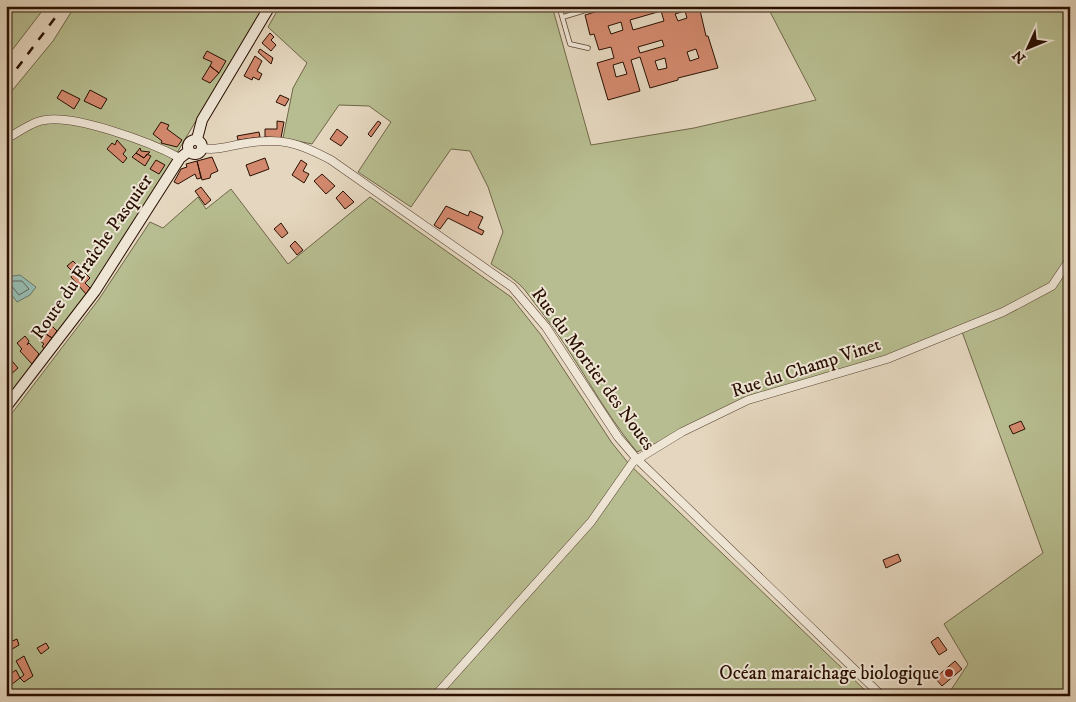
<svg xmlns="http://www.w3.org/2000/svg" width="1076" height="702" viewBox="0 0 1076 702" font-family="'IM FELL DW Pica',serif">
<style>
.green{fill:#b7bd90;stroke:#706648}
.water{fill:#96baaf;stroke:#6a7669}
.lines{fill:none;stroke-linecap:round;stroke-linejoin:round}
.shore{stroke:#606458;stroke-width:1}
.building{fill:#d3896e;stroke:#290f00;fill-rule:evenodd}
.service-casing{stroke:#584130;stroke-width:5.5}
.minor-casing{stroke:#584130;stroke-width:9}
.secondary-casing{stroke:#290f00;stroke-width:12}
.service{stroke:#eee5d5;stroke-width:4}
.minor{stroke:#eee5d5;stroke-width:8}
.secondary{stroke:#eee5d5;stroke-width:10}
.rail{stroke:#290f00;stroke-width:2.5;stroke-dasharray:9 9;stroke-linecap:butt}
.poi-dot{fill:#8f2418;stroke:#eee5d5;stroke-width:2}
.labels{text-anchor:middle;dominant-baseline:central;stroke-width:4;stroke-linejoin:round;paint-order:stroke}
.street-label{font-size:19px;fill:#290f00;stroke:#eee5d5}
.poi-label{font-size:19px;fill:#290f00;stroke:#eee5d5;text-anchor:end}
</style>
<rect width="100%" height="100%" fill="#e5d7bf"/>
<filter id="stains"><feTurbulence type="fractalNoise" baseFrequency=".004" numOctaves="4"/><feColorMatrix values="0 0 0 0 .2 0 0 0 0 .09 0 0 0 0 .02 0 0 0 .5 -.17"/></filter>
<radialGradient id="worn" r=".72"><stop offset=".6" stop-color="#630" stop-opacity="0"/><stop offset="1" stop-color="#630" stop-opacity=".3"/></radialGradient>
<path class="green" d="M 6,6 L 46,6 L 6,58 Z
M 75,6 L 264,6 L 95,291 L 6,407 L 6,98 L 53,41 Z
M 280,6 L 474,6 L 474,10 L 502,6 L 552,6 L 591,145 L 694,128 L 816,100 L 767,6 L 1070,6 L 1070,696 L 947,696 L 968,664 L 944,624 L 1043,553 L 961,329 L 887,359 L 748,400 L 637,452 C 600,408 576,355 540,310 C 533,302 527,291 519,284 C 510,276 500,270 491,264 L 503,232 L 488,187 L 470,151 L 451,149 L 411,207 L 358,172 L 391,122 L 369,106 L 339,105 L 312,144 L 283,138 L 293,88 L 307,63 L 268,27 Z
M 231,189 L 288,264 L 370,197 L 511,297 L 541,335 L 612,443 L 629,464 L 871,696 L 6,696 L 6,421 L 99,299 L 150,222 L 163,228 L 198,197 L 206,209 Z"/>
<path class="water" d="M 20,275 L 36,287 L 30,295 L 17,302 L 6,287 L 6,277 Z"/>
<g class="lines">
<path class="shore" d="M 12,281 L 22,281 L 29,289 L 19,295 L 10,284 Z"/>
</g>
<path class="building" d="M 614,6 L 699,6 L 706,36 L 708,36 L 718,68 L 678,78 L 678,80 L 650,88 L 640,57 L 631,60 L 640,91 L 608,100 L 597,63 L 614,58 L 611,47 L 599,50 L 594,34 L 590,35 L 585,15 ZM 661,11 L 664,21 L 633,30 L 630,20 ZM 685,11 L 687,18 L 678,21 L 675,14 ZM 621,22 L 623,30 L 611,34 L 608,26 ZM 662,40 L 664,46 L 640,53 L 638,47 ZM 696,49 L 699,58 L 690,61 L 687,52 ZM 665,58 L 667,68 L 658,70 L 655,61 ZM 623,62 L 627,74 L 616,77 L 613,65 Z
M 270,33 L 274,37 L 271,40 L 276,45 L 271,51 L 262,43 Z
M 260,49 L 273,58 L 271,64 L 258,52 Z
M 207,51 L 226,61 L 219,73 L 210,66 L 212,62 L 203,58 Z
M 255,56 L 262,61 L 257,71 L 262,74 L 259,80 L 253,77 L 252,80 L 244,76 Z
M 210,66 L 219,73 L 210,83 L 202,79 Z
M 62,90 L 80,99 L 74,109 L 57,98 Z
M 90,90 L 107,99 L 101,109 L 84,101 Z
M 280,95 L 289,99 L 285,106 L 276,102 Z
M 277,121 L 284,122 L 281,138 L 265,137 L 265,129 L 277,129 Z
M 378,121 L 381,123 L 371,137 L 368,134 Z
M 161,122 L 169,125 L 167,129 L 182,140 L 177,147 L 161,143 L 162,141 L 153,134 Z
M 337,129 L 348,137 L 341,146 L 330,139 Z
M 259,132 L 260,137 L 238,140 L 237,136 Z
M 117,140 L 126,150 L 123,154 L 127,158 L 123,163 L 107,149 L 112,143 L 115,145 Z
M 140,148 L 141,151 L 150,152 L 144,158 L 136,153 Z
M 136,153 L 144,158 L 147,154 L 151,156 L 145,166 L 132,157 Z
M 212,157 L 218,171 L 211,174 L 210,178 L 202,180 L 197,161 Z
M 265,158 L 269,169 L 250,176 L 246,165 Z
M 156,160 L 165,165 L 159,174 L 150,169 Z
M 301,160 L 307,164 L 303,171 L 309,174 L 304,183 L 292,175 Z
M 197,161 L 201,178 L 197,179 L 195,174 L 178,184 L 174,182 L 181,169 L 187,167 L 186,164 Z
M 322,174 L 335,186 L 326,194 L 314,181 Z
M 201,187 L 211,200 L 205,205 L 195,191 Z
M 343,191 L 354,202 L 345,209 L 336,198 Z
M 446,206 L 468,216 L 470,211 L 483,217 L 478,228 L 484,231 L 482,235 L 448,218 L 440,229 L 434,225 Z
M 281,223 L 288,233 L 282,238 L 274,229 Z
M 295,241 L 303,250 L 297,255 L 290,246 Z
M 73,261 L 90,278 L 85,283 L 90,288 L 86,294 L 71,277 L 73,272 L 67,266 Z
M 52,326 L 57,331 L 52,338 L 46,334 Z
M 46,334 L 52,338 L 44,349 L 42,346 L 44,344 L 39,340 Z
M 25,336 L 29,341 L 27,345 L 29,343 L 39,354 L 32,364 L 20,351 L 22,349 L 17,343 Z
M 6,354 L 18,368 L 10,375 L 6,371 Z
M 1021,421 L 1025,429 L 1013,434 L 1009,426 Z
M 898,554 L 901,561 L 886,568 L 883,560 Z
M 938,637 L 947,650 L 939,655 L 931,642 Z
M 17,639 L 19,645 L 7,652 L 6,644 Z
M 46,643 L 49,648 L 41,654 L 37,648 Z
M 24,656 L 33,676 L 24,682 L 20,678 L 24,675 L 16,661 Z
M 955,661 L 962,669 L 942,686 L 935,678 Z
M 16,670 L 20,678 L 7,688 L 6,677 Z"/>
<g class="lines">
<g class="service-casing">
<path id="service" d="M 559,6 L 570,44 L 588,48
M 563,17 L 599,6"/>
</g>
<g class="minor-casing">
<path id="minor" d="M 6,139 C 17,133 29,124 40,121 C 71,112 152,143 180,158
M 202,148 C 215,151 229,146 241,144 C 280,137 297,142 331,160 L 512,287 L 546,327 L 618,437 L 636,458 L 882,696
M 6,657 L 7,659
M 435,696 L 591,522 L 633,462 L 682,432 L 748,400 L 887,359 L 1003,312 L 1052,286 L 1070,259"/>
</g>
<g class="secondary-casing">
<path id="secondary" d="M 197,139 L 202,120 L 270,6
M188 147a7 7 0 1 1 14 0a7 7 0 1 1-14 0Z
M 6,407 L 95,291 L 180,158 L 189,151"/>
</g>
<use href="#service" class="service"/>
<use href="#minor" class="minor"/>
<use href="#secondary" class="secondary"/>
<path class="rail" d="M 6,83 L 64,6"/>
</g>
<circle class="poi-dot" cx="949" cy="673" r="5"/>
<g class="labels">
<g class="street-label">
<text transform="translate(92 257) rotate(-55)">Route du Fraîche Pasquier</text>
<text transform="translate(806 368) rotate(-18)">Rue du Champ Vinet</text>
<text transform="translate(593 369) rotate(54)">Rue du Mortier des Noues</text>
</g>
<g class="poi-label">
<text x="939" y="673">Océan maraichage biologique</text>
</g>
</g>
<rect width="1076" height="702" fill="none" stroke="#e5d7bf" stroke-width="25"/>
<rect x="8" y="8" width="1061" height="687" fill="none" stroke="#290f00" stroke-width="2.5"/>
<rect x="12" y="12" width="1051" height="677" fill="none" stroke="#290f00"/>
<g transform="translate(1028 48) rotate(226)" stroke="#eee5d5" stroke-width="4" paint-order="stroke">
<path d="M0-4L9 19L0 12L-9 19Z" fill="#290f00"/>
<text y="-8" font-size="14" font-weight="bold" text-anchor="middle" fill="#290f00">N</text>
</g>
<rect width="100%" height="100%" filter="url(#stains)"/>
<rect width="100%" height="100%" fill="url(#worn)"/>
</svg>
